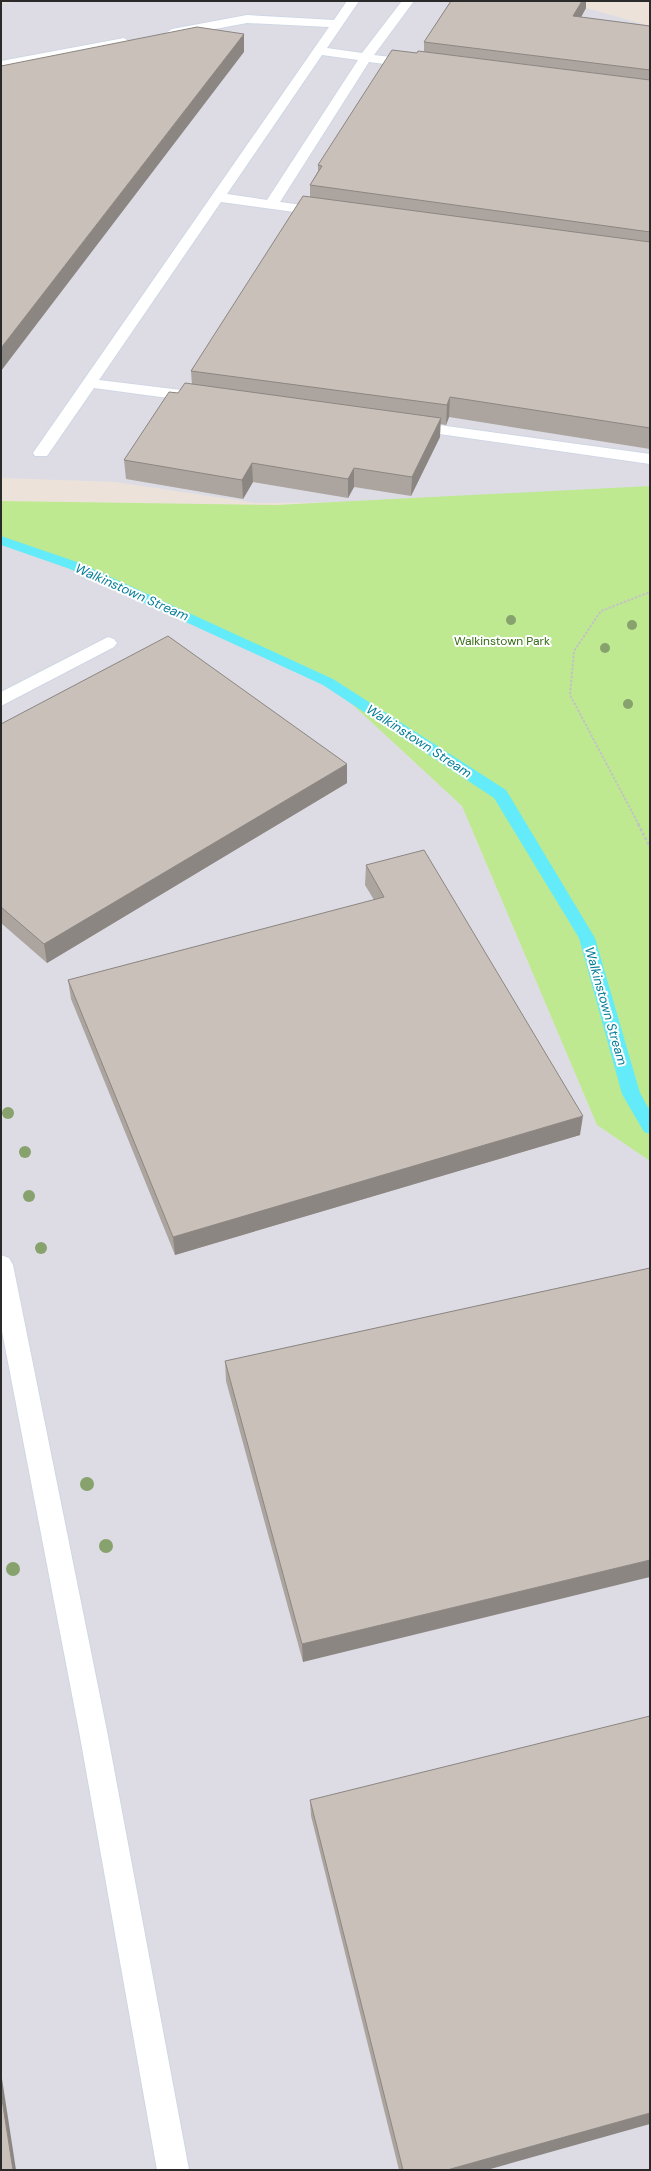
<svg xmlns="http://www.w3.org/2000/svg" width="651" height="2171" viewBox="0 0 651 2171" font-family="'DM Sans',sans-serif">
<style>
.industrial{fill:#dddce5}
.green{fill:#bee991}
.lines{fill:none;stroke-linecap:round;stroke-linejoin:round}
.stream{fill:#63ebf9;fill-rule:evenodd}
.lane-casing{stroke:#cfd7e4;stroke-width:2}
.street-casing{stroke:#cfd7e4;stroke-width:2}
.path-far1{stroke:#c3c3c3;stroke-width:2;stroke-dasharray:2.5 1.5;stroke-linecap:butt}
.path{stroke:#c3c3c3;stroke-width:2.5;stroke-dasharray:3 2;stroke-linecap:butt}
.lane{fill:#fff;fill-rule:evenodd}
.street{fill:#fff;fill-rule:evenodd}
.tree{fill:#88a26d}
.wall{fill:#aca59f}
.shaded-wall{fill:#8c8682}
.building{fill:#c8c0b9;stroke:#8c8682}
.labels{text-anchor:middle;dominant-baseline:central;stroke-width:4;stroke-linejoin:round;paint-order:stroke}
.park-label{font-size:12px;fill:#356d13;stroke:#fff}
.water-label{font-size:13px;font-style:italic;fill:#037d97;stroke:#fff}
</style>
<rect width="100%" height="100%" fill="#ede2da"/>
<path class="industrial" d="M 18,1 L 562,1 L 650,26 L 650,489 L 512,501 L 256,503 L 115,482 L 1,478 L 1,4 Z
M 1,543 L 91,577 L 328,682 L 462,806 L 597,1125 L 650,1161 L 650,2170 L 1,2170 Z"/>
<path class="green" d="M 650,486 L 650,1161 L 597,1125 L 462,806 L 328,682 L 91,577 L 1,543 L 1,501 L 276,505 Z"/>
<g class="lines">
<path class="stream" d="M 1,536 L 80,563 L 333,679 L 506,790 L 595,938 L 640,1093 L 650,1111 L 650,1134 L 644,1132 L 622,1094 L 579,938 L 494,798 L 323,685 L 70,569 L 1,545 Z"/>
<g class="lane-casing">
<path id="lane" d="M 347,1 L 359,1 L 327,48 L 362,53 L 402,1 L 414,1 L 374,55 L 416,60 L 422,64 L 416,68 L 369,62 L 280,202 L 324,208 L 331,212 L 324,216 L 221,202 L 99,380 L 198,392 L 204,394 L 206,397 L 204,400 L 198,402 L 94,388 L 47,456 L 35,456 L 33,453 L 329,27 L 247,23 L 172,37 L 166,33 L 172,29 L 247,15 L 334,20 ZM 322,55 L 358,60 L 267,200 L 227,194 Z
M 124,38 L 130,42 L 128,45 L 1,69 L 1,61 Z
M 410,421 L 650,454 L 650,464 L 404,429 L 402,426 L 404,423 Z
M 108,637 L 114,639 L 117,643 L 114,647 L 1,706 L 1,692 Z"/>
</g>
<g class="street-casing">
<path id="street" d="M 1,1255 L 9,1258 L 13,1265 L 107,1731 L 189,2170 L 157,2170 L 79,1731 L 1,1326 Z"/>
</g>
<path class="path-far1" d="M 639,825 L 570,695 L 574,651 L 601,611 L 650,592"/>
<path class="path" d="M 638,824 L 650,847"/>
<use href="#lane" class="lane"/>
<use href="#street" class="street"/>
</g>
<g class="tree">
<circle cx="511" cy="620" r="5"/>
<circle cx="632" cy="625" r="5"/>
<circle cx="605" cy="648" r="5"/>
<circle cx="628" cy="704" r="5"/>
<circle cx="8" cy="1113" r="6"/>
<circle cx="25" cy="1152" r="6"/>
<circle cx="29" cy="1196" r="6"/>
<circle cx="41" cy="1248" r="6"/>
<circle cx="87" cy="1484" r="7"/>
<circle cx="106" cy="1546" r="7"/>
<circle cx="13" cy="1569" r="7"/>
</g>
<path class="wall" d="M 451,1 L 586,1 L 586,8 L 581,17 L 650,26 L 650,449 L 449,417 L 446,425 L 440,424 L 440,437 L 411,496 L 354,487 L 348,498 L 253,482 L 243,499 L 126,479 L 124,460 L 178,393 L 192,385 L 191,371 L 310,197 L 310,185 L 318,171 L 318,165 L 417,53 L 424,51 L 424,42 Z
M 1,724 L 347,783 L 47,963 L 1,923 Z
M 366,865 L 580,1135 L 175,1255 L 71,999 L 68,980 L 374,900 L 365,885 Z
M 650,1268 L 303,1662 L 226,1381 L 225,1361 Z
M 310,1800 L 487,2170 L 399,2170 L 311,1816 Z"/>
<path class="shaded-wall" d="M 582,1 L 586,1 L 586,8 L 572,34 L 573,16 Z
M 244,34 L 244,52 L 1,371 L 1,348 Z
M 450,397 L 449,417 L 446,425 L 447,405 Z
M 441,418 L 440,437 L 411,496 L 412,477 Z
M 252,463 L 253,482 L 243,499 L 242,480 Z
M 354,468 L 354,487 L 348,498 L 348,479 Z
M 347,764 L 347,783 L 47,963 L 44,944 Z
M 583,1116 L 580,1135 L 175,1255 L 173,1237 Z
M 650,1560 L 650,1577 L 303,1662 L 302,1644 Z
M 1,2072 L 16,2170 L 13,2170 L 1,2093 Z
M 650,2113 L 650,2124 L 487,2170 L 447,2170 Z"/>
<path class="building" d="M 451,1 L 582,1 L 573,16 L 650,26 L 650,70 L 424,42 Z
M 197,27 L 244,34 L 1,348 L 1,66 Z
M 392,50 L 417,53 L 418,51 L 650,80 L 650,232 L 310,185 L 322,166 L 318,165 Z
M 303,196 L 650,242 L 650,428 L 450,397 L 447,405 L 191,371 Z
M 185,383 L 441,418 L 412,477 L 354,468 L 348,479 L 252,463 L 242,480 L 124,460 L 169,392 L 178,393 Z
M 168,636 L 347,764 L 44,944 L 1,907 L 1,724 Z
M 424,850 L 583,1116 L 173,1237 L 68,980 L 384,897 L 366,865 Z
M 650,1268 L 650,1560 L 302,1644 L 225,1361 Z
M 650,1716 L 650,2113 L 447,2170 L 403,2170 L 310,1800 Z
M 1,2093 L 13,2170 L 1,2170 Z"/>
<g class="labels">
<g class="park-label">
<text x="502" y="641">Walkinstown Park</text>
</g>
<g class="water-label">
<text transform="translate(132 592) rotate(24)">Walkinstown Stream</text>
<text transform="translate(419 741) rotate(33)">Walkinstown Stream</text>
<text transform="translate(606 1006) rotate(74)">Walkinstown Stream</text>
</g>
</g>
<rect width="651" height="2171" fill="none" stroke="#2a2a2a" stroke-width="4"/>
</svg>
